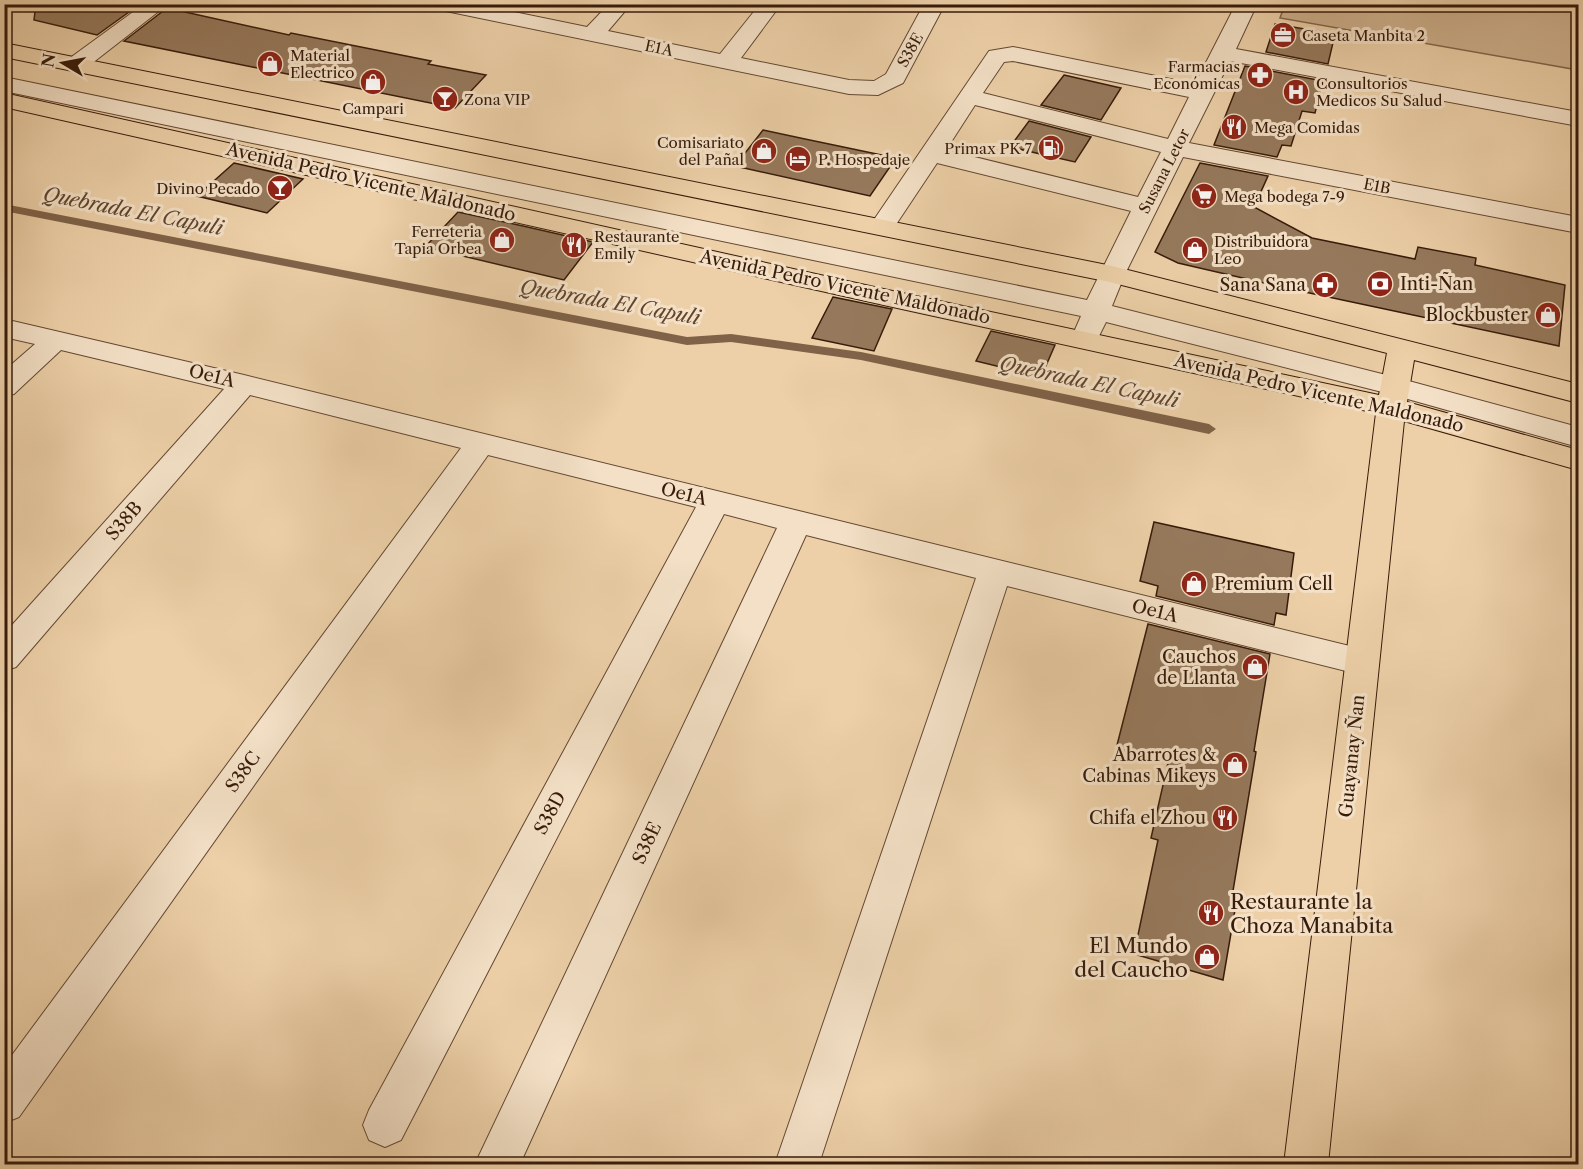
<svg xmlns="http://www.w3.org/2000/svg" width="1583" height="1169" viewBox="0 0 1583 1169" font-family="'Libre Caslon Text',serif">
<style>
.green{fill:#ceb18d;stroke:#82664c;stroke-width:1.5}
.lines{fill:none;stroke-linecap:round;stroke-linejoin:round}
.stream{fill:#7f6248;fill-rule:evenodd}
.building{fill:#96795c;stroke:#371b0a;stroke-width:1.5}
.minor-casing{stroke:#644832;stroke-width:2}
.major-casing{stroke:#371b0a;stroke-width:2}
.minor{fill:#f3e0c6;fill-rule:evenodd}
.major{fill:#edd0a8;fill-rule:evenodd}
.labels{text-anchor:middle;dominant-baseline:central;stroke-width:6;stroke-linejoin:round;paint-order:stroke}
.far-poi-label{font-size:15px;fill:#371b0a;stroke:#f3e0c6;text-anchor:start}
.far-street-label{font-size:15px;fill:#371b0a;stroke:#f3e0c6}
.street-label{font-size:18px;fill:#371b0a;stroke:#f3e0c6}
.poi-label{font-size:18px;fill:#371b0a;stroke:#f3e0c6;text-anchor:end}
.water-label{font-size:20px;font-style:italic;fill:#61452e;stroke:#f3e0c6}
.near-poi-label{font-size:21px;fill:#371b0a;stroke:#f3e0c6;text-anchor:start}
</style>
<rect width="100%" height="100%" fill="#edd0a8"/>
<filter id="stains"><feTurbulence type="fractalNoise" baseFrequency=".00333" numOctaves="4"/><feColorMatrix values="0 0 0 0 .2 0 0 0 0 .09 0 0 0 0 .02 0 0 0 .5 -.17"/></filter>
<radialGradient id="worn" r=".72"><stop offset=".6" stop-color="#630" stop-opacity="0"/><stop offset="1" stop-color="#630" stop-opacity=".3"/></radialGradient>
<path class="green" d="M 1285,4 L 1550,4 L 1578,9 L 1578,70 L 1280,18 Z"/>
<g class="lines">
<path class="stream" d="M 4,204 L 687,337 L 731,334 L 861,352 L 1209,424 L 1216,429 L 1209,434 L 861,360 L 731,342 L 687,345 L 4,211 Z"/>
</g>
<path class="building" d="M 36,4 L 140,4 L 97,35 L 34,20 Z
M 167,8 L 289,35 L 291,33 L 431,61 L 428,64 L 486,75 L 455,108 L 124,41 Z
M 1275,24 L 1335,34 L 1328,64 L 1266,52 Z
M 1245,66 L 1323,81 L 1315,113 L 1302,111 L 1291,146 L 1282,145 L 1277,157 L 1214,145 Z
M 1064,75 L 1121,88 L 1101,120 L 1041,105 Z
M 1029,121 L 1091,137 L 1075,162 L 1010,147 Z
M 763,130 L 805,139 L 896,158 L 870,196 L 735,166 Z
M 234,163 L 303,179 L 267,213 L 197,196 Z
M 1200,163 L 1268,176 L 1254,207 L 1312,238 L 1415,259 L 1418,247 L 1476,258 L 1475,265 L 1565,285 L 1559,346 L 1286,288 L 1178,263 L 1155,252 Z
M 458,212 L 523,226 L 593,242 L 564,280 L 425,247 Z
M 833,297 L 892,309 L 874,351 L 812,338 Z
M 991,331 L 1055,345 L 1041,377 L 976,361 Z
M 1154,522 L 1294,553 L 1286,615 L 1276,613 L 1274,625 L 1156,596 L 1158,586 L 1140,581 Z
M 1148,624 L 1270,654 L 1254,751 L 1256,752 L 1232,897 L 1237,898 L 1223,980 L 1134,954 L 1158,840 L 1151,838 L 1168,763 L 1116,749 Z"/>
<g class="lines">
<g class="minor-casing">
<path id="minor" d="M 144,4 L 168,4 L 86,68 L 78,70 L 70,68 L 67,63 L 70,58 Z
M 431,4 L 475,4 L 587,27 L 609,4 L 631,4 L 608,31 L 720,54 L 760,4 L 781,4 L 741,58 L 849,80 L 874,81 L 886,74 L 924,4 L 945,4 L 903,83 L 878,95 L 849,94 L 441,10 L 433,9 Z
M 1236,4 L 1257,4 L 1236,49 L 1578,112 L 1578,126 L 1230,61 L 1189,143 L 1578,217 L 1578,233 L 1183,157 L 1125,274 L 1112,306 L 1394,377 L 1578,427 L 1578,447 L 1390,394 L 1106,322 L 1098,338 L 1088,341 L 1078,338 L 1074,332 L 1081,316 L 4,91 L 4,77 L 1087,300 L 1131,211 L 937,163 L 891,232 L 882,235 L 873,232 L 869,227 L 989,51 L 1013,47 L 1195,84 ZM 1013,61 L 1189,97 L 1168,139 L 983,93 L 1004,62 ZM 975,105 L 1161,152 L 1138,197 L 946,150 Z
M 4,319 L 244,375 L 1362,649 L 1374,652 L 1379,662 L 1374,672 L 1362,675 L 1007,586 L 819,1164 L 775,1164 L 976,578 L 806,535 L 520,1164 L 475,1164 L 777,528 L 724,514 L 401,1140 L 385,1147 L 369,1140 L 363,1125 L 369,1110 L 696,507 L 488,455 L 19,1117 L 4,1123 L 4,1066 L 461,448 L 250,395 L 16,667 L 4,671 L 4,634 L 224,389 L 61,350 L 14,394 L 4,396 L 4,371 L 35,344 L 4,337 Z"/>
</g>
<g class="major-casing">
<path id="major" d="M 4,43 L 1112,266 L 1578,384 L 1578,403 L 1414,360 L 1407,402 L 1578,450 L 1578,470 L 1404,421 L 1328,1164 L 1284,1164 L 1376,413 L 888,306 L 4,107 L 4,93 L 888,290 L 1379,395 L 1387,353 L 1110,282 L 4,57 Z"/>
</g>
<use href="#minor" class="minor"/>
<use href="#major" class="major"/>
</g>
<defs>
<g id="office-disc" transform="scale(1.35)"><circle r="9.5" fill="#8f2418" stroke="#f3e0c6"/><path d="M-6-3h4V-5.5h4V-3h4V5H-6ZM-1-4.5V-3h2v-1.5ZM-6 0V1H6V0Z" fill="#fff"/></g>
<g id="shop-disc" transform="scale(1.35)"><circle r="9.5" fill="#8f2418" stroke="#f3e0c6"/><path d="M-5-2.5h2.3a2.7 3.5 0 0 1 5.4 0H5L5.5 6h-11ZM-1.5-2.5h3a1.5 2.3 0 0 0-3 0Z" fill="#fff"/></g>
<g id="pharmacy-disc" transform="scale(1.35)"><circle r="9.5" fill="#8f2418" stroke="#f3e0c6"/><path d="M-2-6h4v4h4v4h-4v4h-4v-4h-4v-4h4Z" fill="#fff"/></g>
<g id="hospital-disc" transform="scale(1.35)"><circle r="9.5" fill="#8f2418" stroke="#f3e0c6"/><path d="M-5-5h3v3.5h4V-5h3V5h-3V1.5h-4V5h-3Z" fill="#fff"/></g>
<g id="bar-disc" transform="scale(1.35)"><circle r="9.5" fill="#8f2418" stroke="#f3e0c6"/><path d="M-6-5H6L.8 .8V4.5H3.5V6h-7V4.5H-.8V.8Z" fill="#fff"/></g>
<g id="restaurant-disc" transform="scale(1.35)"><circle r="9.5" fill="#8f2418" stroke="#f3e0c6"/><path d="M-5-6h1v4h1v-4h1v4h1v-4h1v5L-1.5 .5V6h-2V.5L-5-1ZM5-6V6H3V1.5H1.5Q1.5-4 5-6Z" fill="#fff"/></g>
<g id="fuel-disc" transform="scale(1.35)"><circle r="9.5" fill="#8f2418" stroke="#f3e0c6"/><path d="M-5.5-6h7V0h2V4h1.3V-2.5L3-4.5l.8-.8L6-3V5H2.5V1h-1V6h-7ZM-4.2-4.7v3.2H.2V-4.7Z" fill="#fff"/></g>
<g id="hotel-disc" transform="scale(1.35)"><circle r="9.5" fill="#8f2418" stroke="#f3e0c6"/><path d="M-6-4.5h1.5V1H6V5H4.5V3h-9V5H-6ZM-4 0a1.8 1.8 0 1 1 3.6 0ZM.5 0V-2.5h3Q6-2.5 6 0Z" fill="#fff"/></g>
<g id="supermarket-disc" transform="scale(1.35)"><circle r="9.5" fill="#8f2418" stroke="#f3e0c6"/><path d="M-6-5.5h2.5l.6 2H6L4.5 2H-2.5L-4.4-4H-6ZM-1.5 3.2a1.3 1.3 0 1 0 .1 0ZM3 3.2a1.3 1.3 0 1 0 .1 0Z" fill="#fff"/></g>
<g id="bank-disc" transform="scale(1.35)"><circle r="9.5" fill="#8f2418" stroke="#f3e0c6"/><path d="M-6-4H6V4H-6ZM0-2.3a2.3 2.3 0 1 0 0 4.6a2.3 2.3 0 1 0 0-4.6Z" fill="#fff"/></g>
</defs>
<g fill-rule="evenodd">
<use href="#office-disc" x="1283" y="35"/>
<use href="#shop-disc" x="270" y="64"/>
<use href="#pharmacy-disc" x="1260" y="75"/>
<use href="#shop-disc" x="373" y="82"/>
<use href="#hospital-disc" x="1296" y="92"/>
<use href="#bar-disc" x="445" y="99"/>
<use href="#restaurant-disc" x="1234" y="127"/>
<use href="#fuel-disc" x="1051" y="148"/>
<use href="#shop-disc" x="764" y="151"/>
<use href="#hotel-disc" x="798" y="159"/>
<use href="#bar-disc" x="280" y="188"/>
<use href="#supermarket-disc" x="1204" y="196"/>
<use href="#shop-disc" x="502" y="240"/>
<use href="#restaurant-disc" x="574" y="245"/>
<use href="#shop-disc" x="1195" y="250"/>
<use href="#bank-disc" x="1380" y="284"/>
<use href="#pharmacy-disc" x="1325" y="285"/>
<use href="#shop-disc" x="1548" y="315"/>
<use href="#shop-disc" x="1194" y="584"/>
<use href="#shop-disc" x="1255" y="667"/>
<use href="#shop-disc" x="1235" y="765"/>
<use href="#restaurant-disc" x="1225" y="818"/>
<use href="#restaurant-disc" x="1211" y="913"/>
<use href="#shop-disc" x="1207" y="957"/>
</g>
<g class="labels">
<g class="far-poi-label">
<text x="1302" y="35">Caseta Manbita 2</text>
<text x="290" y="55">Material<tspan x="290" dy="17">Electrico</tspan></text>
<text x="1240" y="66" text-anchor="end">Farmacias<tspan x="1240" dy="17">Económicas</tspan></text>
<text x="1316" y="83">Consultorios<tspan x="1316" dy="17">Medicos Su Salud</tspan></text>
<text x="464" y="99">Zona VIP</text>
<text x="373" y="108" text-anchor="middle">Campari</text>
<text x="1254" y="127">Mega Comidas</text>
<text x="744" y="142" text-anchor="end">Comisariato<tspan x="744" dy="17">del Pañal</tspan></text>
<text x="1032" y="148" text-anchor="end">Primax PK 7</text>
<text x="818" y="159">P. Hospedaje</text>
<text x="260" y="188" text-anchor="end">Divino Pecado</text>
<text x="1224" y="196">Mega bodega 7-9</text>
<text x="482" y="231" text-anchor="end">Ferreteria<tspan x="482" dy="17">Tapia Orbea</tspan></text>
<text x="594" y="236">Restaurante<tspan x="594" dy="17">Emily</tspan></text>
<text x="1214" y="241">Distribuidora<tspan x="1214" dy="17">Leo</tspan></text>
</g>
<g class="far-street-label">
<text transform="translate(659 48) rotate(12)">E1A</text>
<text transform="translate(910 50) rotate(-61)">S38E</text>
<text transform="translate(1164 171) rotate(-63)">Susana Letor</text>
<text transform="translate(1377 186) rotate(11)">E1B</text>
</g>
<g class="street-label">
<text transform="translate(371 182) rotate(13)">Avenida Pedro Vicente Maldonado</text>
<text transform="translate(845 287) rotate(12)">Avenida Pedro Vicente Maldonado</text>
<text transform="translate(212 376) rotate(14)">Oe1A</text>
<text transform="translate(1319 393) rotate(13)">Avenida Pedro Vicente Maldonado</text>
<text transform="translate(684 494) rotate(14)">Oe1A</text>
<text transform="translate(124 521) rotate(-49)">S38B</text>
<text transform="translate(1155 611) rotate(14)">Oe1A</text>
<text transform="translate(1352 756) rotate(-84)">Guayanay Ñan</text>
<text transform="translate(243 772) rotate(-54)">S38C</text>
<text transform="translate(550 813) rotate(-62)">S38D</text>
<text transform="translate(647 843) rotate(-65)">S38E</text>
</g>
<g class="poi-label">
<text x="1400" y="284" text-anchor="start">Inti-Ñan</text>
<text x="1306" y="285">Sana Sana</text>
<text x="1528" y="315">Blockbuster</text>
<text x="1214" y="584" text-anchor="start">Premium Cell</text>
<text x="1236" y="657">Cauchos<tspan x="1236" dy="21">de Llanta</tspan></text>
<text x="1216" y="755">Abarrotes &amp;<tspan x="1216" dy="21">Cabinas Mikeys</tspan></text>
<text x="1206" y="818">Chifa el Zhou</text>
</g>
<g class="water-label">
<text transform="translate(133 211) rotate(11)">Quebrada El Capuli</text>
<text transform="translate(610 302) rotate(10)">Quebrada El Capuli</text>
<text transform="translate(1089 382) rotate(12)">Quebrada El Capuli</text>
</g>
<g class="near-poi-label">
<text x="1230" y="901">Restaurante la<tspan x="1230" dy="24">Choza Manabita</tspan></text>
<text x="1188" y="945" text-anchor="end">El Mundo<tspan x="1188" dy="24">del Caucho</tspan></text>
</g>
</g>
<rect width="1583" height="1169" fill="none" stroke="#edd0a8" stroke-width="24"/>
<rect x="6" y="6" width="1571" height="1157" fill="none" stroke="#371b0a" stroke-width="3"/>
<rect x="12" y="12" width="1559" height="1145" fill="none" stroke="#371b0a" stroke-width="1.5"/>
<g transform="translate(63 63) rotate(280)" stroke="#f3e0c6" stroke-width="4.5" paint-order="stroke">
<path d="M0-4.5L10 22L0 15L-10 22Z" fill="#371b0a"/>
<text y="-9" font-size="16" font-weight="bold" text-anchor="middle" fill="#371b0a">N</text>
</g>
<rect width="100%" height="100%" filter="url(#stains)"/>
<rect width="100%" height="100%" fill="url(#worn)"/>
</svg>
